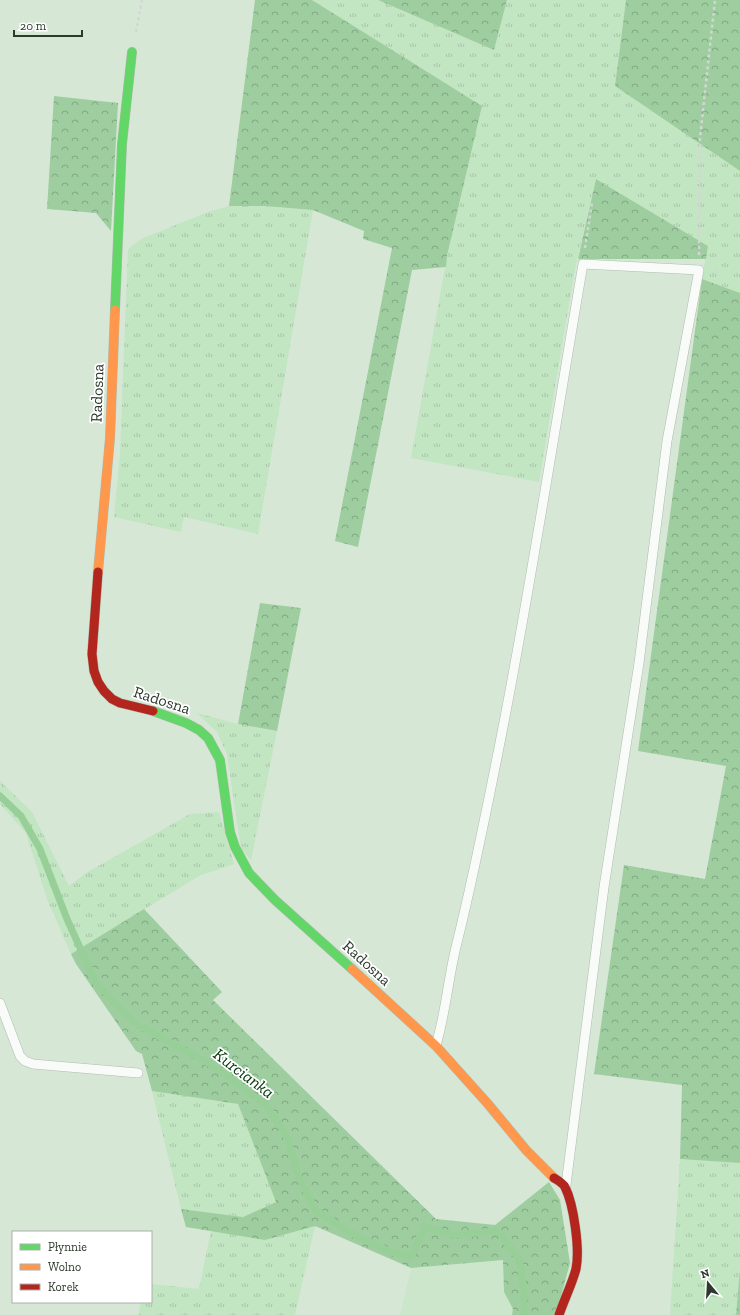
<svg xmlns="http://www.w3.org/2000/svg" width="740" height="1315" viewBox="0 0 740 1315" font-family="'Zilla Slab',serif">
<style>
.built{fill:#cce6cb}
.grass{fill:url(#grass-tufts)}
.forest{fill:url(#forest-crowns)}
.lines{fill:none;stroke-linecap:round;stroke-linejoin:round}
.stream{stroke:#98cf98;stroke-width:7}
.lane-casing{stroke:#b0bcb0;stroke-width:10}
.fast-casing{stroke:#b0bcb0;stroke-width:10}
.slow-casing{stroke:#b0bcb0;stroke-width:10}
.jam-casing{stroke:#b0bcb0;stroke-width:10}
.path{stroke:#d3d7d3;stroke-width:2.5;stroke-dasharray:3 3;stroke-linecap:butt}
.lane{stroke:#f9fbf9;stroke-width:9}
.fast{stroke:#63d668;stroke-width:9}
.slow{stroke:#ff974d;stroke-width:9}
.jam{stroke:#b3261e;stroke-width:9}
.labels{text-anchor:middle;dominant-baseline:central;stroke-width:3.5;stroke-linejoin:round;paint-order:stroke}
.street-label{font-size:16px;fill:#2d392d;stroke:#fff}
.water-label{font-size:17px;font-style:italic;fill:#003406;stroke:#fff}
</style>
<defs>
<pattern id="grass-tufts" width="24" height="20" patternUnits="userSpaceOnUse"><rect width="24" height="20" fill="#c2e5c2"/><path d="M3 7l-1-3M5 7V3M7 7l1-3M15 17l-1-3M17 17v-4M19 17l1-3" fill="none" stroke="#a7c5a7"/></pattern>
<pattern id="forest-crowns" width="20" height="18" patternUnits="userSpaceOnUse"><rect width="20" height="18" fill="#9ecd9f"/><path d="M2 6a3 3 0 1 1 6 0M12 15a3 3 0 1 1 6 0" fill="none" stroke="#81a782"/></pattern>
</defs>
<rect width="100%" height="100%" fill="#d6e7d6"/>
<path class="built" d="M 503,1260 L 504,1292 L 513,1309 L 512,1315 L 400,1315 L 411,1268 Z"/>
<path class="grass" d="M 312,0 L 378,0 L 494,50 L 507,0 L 626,0 L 615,86 L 740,171 L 740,293 L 702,279 L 708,246 L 596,179 L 575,269 L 539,482 L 411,458 L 447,256 L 482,106 Z
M 229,206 L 265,206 L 313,210 L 258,534 L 184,517 L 181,532 L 114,517 L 120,454 L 128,249 L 141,239 L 208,212 Z
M 197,713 L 238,724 L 277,731 L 251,860 L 241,849 L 227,754 L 217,732 Z
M 0,781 L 32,812 L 69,886 L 86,873 L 190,814 L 219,812 L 234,864 L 199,876 L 71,954 L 47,899 L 26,833 L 0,804 Z
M 152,1091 L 238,1104 L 276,1202 L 243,1217 L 181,1209 Z
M 680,1159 L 740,1163 L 740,1270 L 736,1315 L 670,1315 Z
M 315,1226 L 295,1315 L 138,1315 L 141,1302 L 151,1302 L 151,1284 L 199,1289 L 211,1230 L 265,1240 Z"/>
<path class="forest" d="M 255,0 L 312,0 L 482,106 L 447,256 L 446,267 L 412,270 L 358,547 L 335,541 L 392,248 L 363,239 L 364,231 L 313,210 L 265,206 L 229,206 Z
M 378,0 L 507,0 L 494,50 Z
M 626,0 L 740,0 L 740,171 L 615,86 Z
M 54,96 L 118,103 L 111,231 L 96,213 L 47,209 Z
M 596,179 L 708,246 L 706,259 L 578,259 Z
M 702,279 L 740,293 L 740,1163 L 680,1159 L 682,1085 L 594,1074 L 624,865 L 705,879 L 726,766 L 638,751 Z
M 260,603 L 301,608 L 277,731 L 238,724 Z
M 144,909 L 222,992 L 213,1000 L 436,1219 L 495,1225 L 549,1182 L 560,1200 L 570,1263 L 556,1315 L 512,1315 L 513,1309 L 504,1292 L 503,1260 L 411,1268 L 315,1226 L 265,1240 L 186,1227 L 181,1209 L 243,1217 L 276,1202 L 238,1104 L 152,1091 L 142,1054 L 136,1051 L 76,964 L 71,954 Z
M 740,1270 L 740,1315 L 736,1315 Z"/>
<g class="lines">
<path class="stream" d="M 0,796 L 21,816 L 40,849 L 67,919 L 96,983 L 136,1024 L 210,1064 L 265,1104 L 286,1135 L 299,1177 L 315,1210 L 351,1233 L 391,1252 L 411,1257 L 424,1227 L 453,1235 L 498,1231 L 519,1259 L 524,1292 L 524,1315"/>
<g class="lane-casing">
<path id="lane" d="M 0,1003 L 20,1056 L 25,1061 L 33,1064 L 138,1073
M 436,1045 C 446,1012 448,979 456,947 C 475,871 490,794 505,717 C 534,566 557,415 583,264 L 699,270 L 667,441 L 639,663 L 604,887 L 566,1185"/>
</g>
<g class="fast-casing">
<path id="fast" d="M 115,310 L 122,144 L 132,52
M 153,711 L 186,723 L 199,730 L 208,738 L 220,760 L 230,832 L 235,847 L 249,873 L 275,900 L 352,969"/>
</g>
<g class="slow-casing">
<path id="slow" d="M 98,572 L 110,438 L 115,310
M 352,969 L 436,1046 L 488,1104 L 526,1150 L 554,1178"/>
</g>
<g class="jam-casing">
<path id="jam" d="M 98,572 L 92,654 L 94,671 L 98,682 L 104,691 L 112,699 L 120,703 L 153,711
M 554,1178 C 557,1180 563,1183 565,1187 C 574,1205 580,1250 576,1269 C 572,1284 564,1300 559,1315"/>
</g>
<path class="path" d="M 136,32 L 142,0
M 585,248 L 592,203
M 699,255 L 700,138 L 715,0
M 715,271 L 721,271"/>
<use href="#lane" class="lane"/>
<use href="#fast" class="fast"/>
<use href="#slow" class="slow"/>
<use href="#jam" class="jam"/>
</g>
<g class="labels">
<g class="street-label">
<text transform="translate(97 393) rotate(-88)">Radosna</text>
<text transform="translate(162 700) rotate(18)">Radosna</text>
<text transform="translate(367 963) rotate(42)">Radosna</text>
</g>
<g class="water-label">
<text transform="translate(244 1073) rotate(37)">Kurcianka</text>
</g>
</g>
<rect x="12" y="1231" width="140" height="72" fill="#ffffff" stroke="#abb0ab"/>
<rect x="20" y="1244" width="20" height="6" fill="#63d668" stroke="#abb0ab"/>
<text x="48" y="1251" font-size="12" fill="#2d392d">Płynnie</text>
<rect x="20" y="1264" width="20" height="6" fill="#ff974d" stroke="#abb0ab"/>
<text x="48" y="1271" font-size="12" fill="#2d392d">Wolno</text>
<rect x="20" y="1284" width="20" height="6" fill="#b3261e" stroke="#abb0ab"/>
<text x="48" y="1291" font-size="12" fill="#2d392d">Korek</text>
<g transform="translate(708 1283) rotate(342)" stroke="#ffffff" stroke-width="3" paint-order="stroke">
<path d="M0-3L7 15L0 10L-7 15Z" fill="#2d392d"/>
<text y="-6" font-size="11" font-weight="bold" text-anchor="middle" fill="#2d392d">N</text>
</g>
<path d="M14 30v6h68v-6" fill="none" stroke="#2d392d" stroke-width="2"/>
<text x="20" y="30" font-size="12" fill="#2d392d" stroke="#ffffff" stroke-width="3" paint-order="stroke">20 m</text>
</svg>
